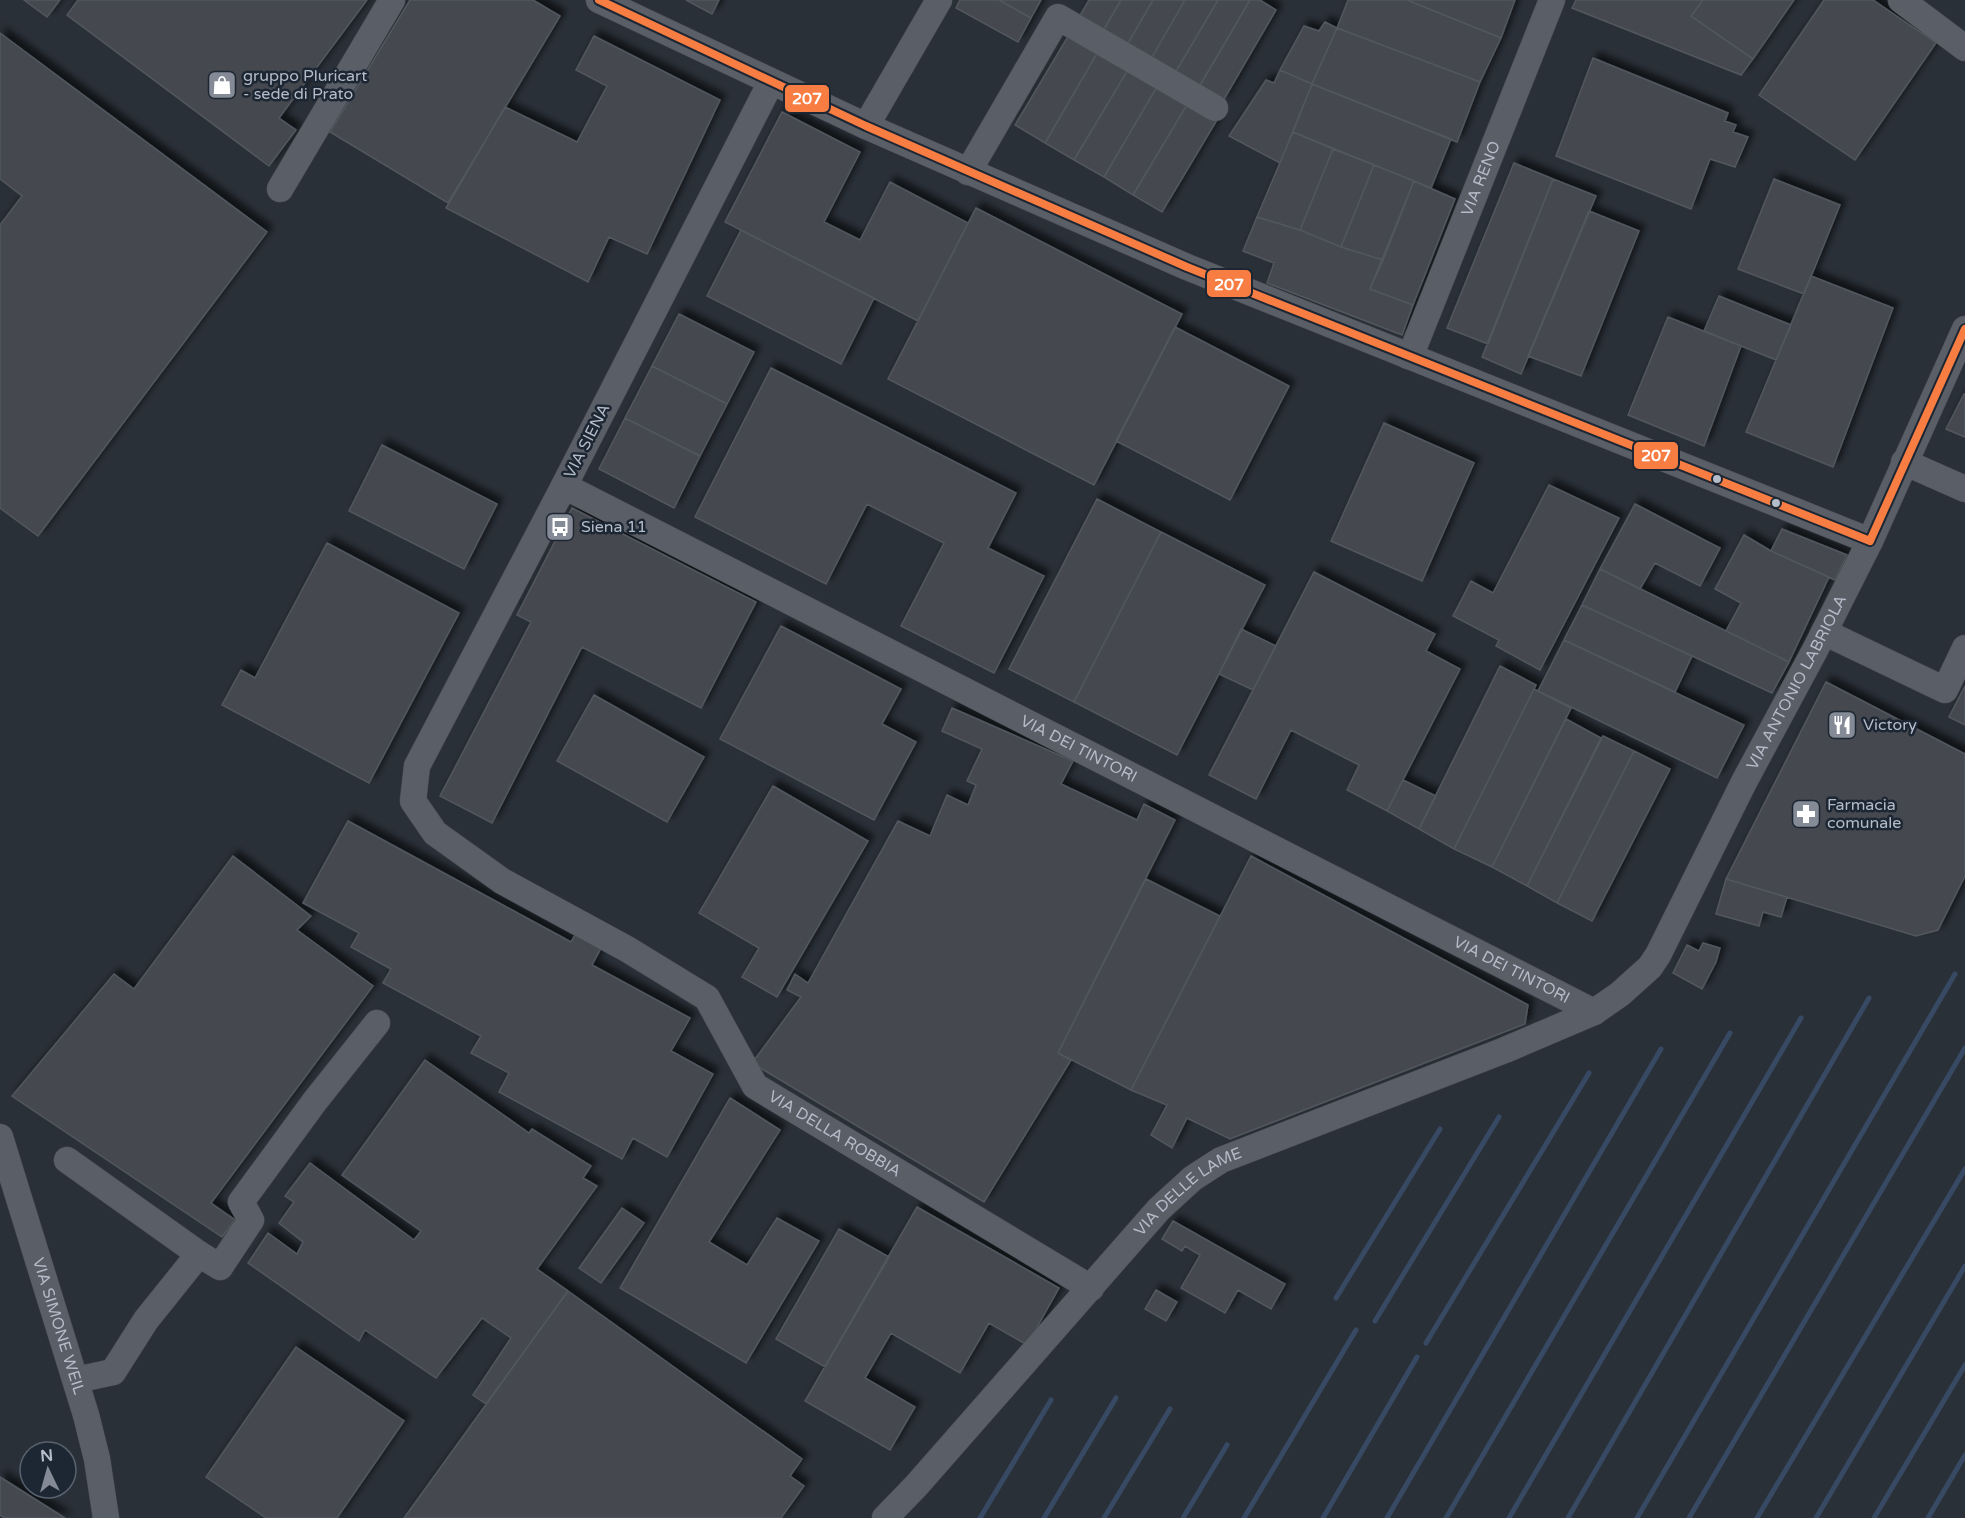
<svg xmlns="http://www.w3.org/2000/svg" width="1965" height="1518" viewBox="0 0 1965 1518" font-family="'Varela Round',sans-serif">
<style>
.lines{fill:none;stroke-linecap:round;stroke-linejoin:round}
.stream{stroke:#384963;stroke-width:5}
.building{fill:#444950;stroke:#52575f;stroke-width:1.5;filter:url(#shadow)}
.minor-casing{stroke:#484c53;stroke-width:27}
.minor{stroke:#5a5e66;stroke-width:26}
.bus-1-casing{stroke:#1d2633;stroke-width:12}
.bus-1{stroke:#f77d43;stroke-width:8}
.bus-dot{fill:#b4bcc9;stroke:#1d2633;stroke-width:2}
.labels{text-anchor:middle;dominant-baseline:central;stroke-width:5;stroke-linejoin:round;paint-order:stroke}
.poi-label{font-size:16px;fill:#b4bcc9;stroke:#1d2633;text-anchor:start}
.street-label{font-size:16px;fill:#b4bcc9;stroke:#1d2633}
.line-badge{stroke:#1d2633;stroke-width:2}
.badge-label{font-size:16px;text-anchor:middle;font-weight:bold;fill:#fff}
</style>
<defs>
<filter id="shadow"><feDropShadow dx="5.5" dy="-5.5" stdDeviation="3" flood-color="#0009"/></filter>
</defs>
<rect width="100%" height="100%" fill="#2a3038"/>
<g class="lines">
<path class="stream" d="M 1336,1298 L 1440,1129
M 1375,1321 L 1499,1117
M 1426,1343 L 1589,1073
M 980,1518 L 1051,1400
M 1044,1518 L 1116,1398
M 1104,1518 L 1170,1409
M 1183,1518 L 1227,1445
M 1244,1518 L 1356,1330
M 1323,1518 L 1417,1357
M 1387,1518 L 1661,1049
M 1446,1518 L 1730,1033
M 1509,1518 L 1801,1018
M 1568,1518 L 1869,998
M 1637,1518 L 1955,974
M 1689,1518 L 1965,1048
M 1757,1518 L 1965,1169
M 1816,1518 L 1965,1266
M 1874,1518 L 1965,1365
M 1928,1518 L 1965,1455"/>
</g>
<path class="building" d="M 24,0 L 60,0 L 47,17 Z
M 78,0 L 367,0 L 279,118 L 296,130 L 269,166 L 67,15 Z
M 410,0 L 533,0 L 560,16 L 448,203 L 330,132 Z
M 686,0 L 719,0 L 712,14 Z
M 960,0 L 999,0 L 1031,18 L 1018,42 L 956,8 Z
M 999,0 L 1041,0 L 1031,18 Z
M 1089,0 L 1121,0 L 1103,31 L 1079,17 Z
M 1121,0 L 1153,0 L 1127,45 L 1103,31 Z
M 1153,0 L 1185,0 L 1151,59 L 1127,45 Z
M 1185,0 L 1218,0 L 1175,73 L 1151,59 Z
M 1218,0 L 1250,0 L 1199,87 L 1175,73 Z
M 1250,0 L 1260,0 L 1276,10 L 1223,101 L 1199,87 Z
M 1348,0 L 1407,0 L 1501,38 L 1480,82 L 1337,28 Z
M 1407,0 L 1515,0 L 1501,38 Z
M 1576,0 L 1703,0 L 1691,16 L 1753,59 L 1741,75 L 1572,8 Z
M 1703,0 L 1794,0 L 1753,59 L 1691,16 Z
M 1824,0 L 1873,0 L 1936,43 L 1855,160 L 1759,95 Z
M 1325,22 L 1337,28 L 1312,84 L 1280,70 L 1304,26 L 1319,31 Z
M 1337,28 L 1480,82 L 1457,142 L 1312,84 Z
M 0,33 L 267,232 L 38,536 L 0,508 L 0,225 L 22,196 L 0,179 Z
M 1070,33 L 1099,50 L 1045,143 L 1015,125 Z
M 594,36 L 720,100 L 647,254 L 609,237 L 588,282 L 446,208 L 505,107 L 577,142 L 607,86 L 576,70 Z
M 1099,50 L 1129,68 L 1074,160 L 1045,143 Z
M 1593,58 L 1728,113 L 1725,121 L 1736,125 L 1733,132 L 1748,137 L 1735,167 L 1710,159 L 1691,209 L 1556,156 Z
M 1129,68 L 1158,85 L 1104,177 L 1074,160 Z
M 1280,70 L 1312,84 L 1280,163 L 1229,136 L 1266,80 L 1274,83 Z
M 1312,84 L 1451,139 L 1431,188 L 1293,132 Z
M 1158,85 L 1188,103 L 1133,195 L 1104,177 Z
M 1188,103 L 1217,120 L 1162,212 L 1133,195 Z
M 782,112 L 860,152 L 824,222 L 860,240 L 890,182 L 968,223 L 918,321 L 725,222 Z
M 1293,132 L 1333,149 L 1300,230 L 1257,217 Z
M 1333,149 L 1374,165 L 1341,247 L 1300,230 Z
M 1514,163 L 1553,179 L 1488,344 L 1447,328 Z
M 1374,165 L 1414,181 L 1383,260 L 1341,247 Z
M 1553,179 L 1596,196 L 1521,374 L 1482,357 Z
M 1774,179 L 1840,205 L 1804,294 L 1738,269 Z
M 1414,181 L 1455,199 L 1413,305 L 1370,289 Z
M 976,208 L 1182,314 L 1094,485 L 888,379 Z
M 1589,211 L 1639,231 L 1581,376 L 1528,356 Z
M 1257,217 L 1300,230 L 1341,247 L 1383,260 L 1370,289 L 1413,305 L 1402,335 L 1267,283 L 1274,263 L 1243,251 Z
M 741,230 L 874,298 L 841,364 L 707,296 Z
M 1811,276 L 1893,308 L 1833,467 L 1746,432 Z
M 1719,296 L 1791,325 L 1776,360 L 1704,331 Z
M 679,314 L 754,352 L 727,404 L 652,366 Z
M 1668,317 L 1741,346 L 1704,446 L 1628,415 Z
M 1175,327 L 1289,386 L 1230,500 L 1116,441 Z
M 652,366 L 727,404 L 700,456 L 625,418 Z
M 771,368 L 1016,493 L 988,548 L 1044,576 L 994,673 L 901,626 L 944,543 L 867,504 L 826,584 L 695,517 Z
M 1964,394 L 1965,394 L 1965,437 L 1946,429 Z
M 625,418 L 700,456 L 674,508 L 599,469 Z
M 1384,423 L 1474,463 L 1422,581 L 1331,541 Z
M 382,445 L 497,504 L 464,569 L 349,511 Z
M 1549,485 L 1619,518 L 1540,670 L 1496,646 L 1499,640 L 1453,616 L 1471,581 L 1493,593 Z
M 1097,499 L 1161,532 L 1074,702 L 1009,669 Z
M 1635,504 L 1720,548 L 1700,586 L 1655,563 L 1640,589 L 1600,569 Z
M 572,508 L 756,602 L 701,708 L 582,647 L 492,823 L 440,796 L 531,622 L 517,615 Z
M 1782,529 L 1847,555 L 1835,580 L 1771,551 Z
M 1161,532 L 1265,585 L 1177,755 L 1074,702 Z
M 1744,535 L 1771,551 L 1829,577 L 1789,662 L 1726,631 L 1741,603 L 1715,589 Z
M 327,543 L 459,613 L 369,783 L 222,705 L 241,670 L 255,678 Z
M 1600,569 L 1789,662 L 1772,693 L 1582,605 Z
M 1314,572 L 1435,634 L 1426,651 L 1460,669 L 1387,811 L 1347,790 L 1359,765 L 1291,730 L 1256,799 L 1209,775 Z
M 1582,605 L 1692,656 L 1675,692 L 1564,640 Z
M 781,626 L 901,689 L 882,724 L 916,742 L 874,820 L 720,739 Z
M 1241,629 L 1276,646 L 1253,690 L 1219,674 Z
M 1564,640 L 1744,725 L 1717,778 L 1538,691 Z
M 1500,666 L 1536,685 L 1454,849 L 1419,829 Z
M 1826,682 L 1965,754 L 1965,876 L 1938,930 L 1916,936 L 1726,879 Z
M 1965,686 L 1965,725 L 1949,717 Z
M 1534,689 L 1571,708 L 1492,867 L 1454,849 Z
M 594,695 L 704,757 L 667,822 L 557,761 Z
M 952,708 L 1073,761 L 1061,784 L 1137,820 L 1144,804 L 1175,820 L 1058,1053 L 1071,1060 L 984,1202 L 752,1063 L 801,997 L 787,990 L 795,974 L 808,983 L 898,821 L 930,836 L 947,795 L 968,805 L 976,785 L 967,781 L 982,749 L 942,731 Z
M 1566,719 L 1601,738 L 1527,886 L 1492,867 Z
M 1603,736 L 1634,751 L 1557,903 L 1527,886 Z
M 1634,751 L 1670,769 L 1592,921 L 1557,903 Z
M 1403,780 L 1436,796 L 1419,829 L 1387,811 Z
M 773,786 L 868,841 L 777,997 L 742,977 L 759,948 L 699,913 Z
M 348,821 L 571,942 L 581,925 L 606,939 L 592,965 L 690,1018 L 671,1051 L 713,1074 L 667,1157 L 633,1138 L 622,1159 L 499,1092 L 509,1073 L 471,1053 L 481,1036 L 383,983 L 391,969 L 351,947 L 359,933 L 303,903 Z
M 233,856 L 311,916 L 297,930 L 373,986 L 211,1203 L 235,1220 L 222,1237 L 12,1096 L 114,974 L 134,989 Z
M 1251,856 L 1528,1005 L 1525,1024 L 1230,1139 L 1187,1118 L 1172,1148 L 1151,1135 L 1167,1105 L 1131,1090 Z
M 1146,879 L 1220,916 L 1131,1090 L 1058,1053 Z
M 1726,879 L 1787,897 L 1781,917 L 1763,912 L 1759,926 L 1716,914 Z
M 1703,943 L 1720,948 L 1716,962 L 1702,989 L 1673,973 L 1687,945 L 1699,951 Z
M 425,1060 L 529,1133 L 532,1129 L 591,1166 L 583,1178 L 597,1186 L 537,1269 L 568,1291 L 486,1404 L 473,1395 L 511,1338 L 482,1318 L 436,1378 L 365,1330 L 359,1341 L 248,1263 L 268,1233 L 297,1254 L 303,1242 L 279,1223 L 294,1202 L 285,1196 L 310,1163 L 414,1240 L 421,1231 L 342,1175 Z
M 730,1098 L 780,1130 L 709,1242 L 747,1265 L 777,1218 L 819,1241 L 746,1363 L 620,1288 Z
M 917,1207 L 1059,1288 L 1027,1345 L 989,1323 L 960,1373 L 891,1333 L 865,1378 L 915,1407 L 890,1450 L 805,1401 Z
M 622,1208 L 644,1223 L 601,1283 L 579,1268 Z
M 1173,1221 L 1285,1284 L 1271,1309 L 1238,1290 L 1225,1313 L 1181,1288 L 1200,1255 L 1185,1246 L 1182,1251 L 1162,1239 Z
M 839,1229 L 889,1257 L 825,1367 L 776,1339 Z
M 1156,1290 L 1177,1302 L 1166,1321 L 1145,1309 Z
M 568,1291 L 802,1459 L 790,1476 L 804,1486 L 781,1518 L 404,1518 Z
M 296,1347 L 404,1421 L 337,1518 L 266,1518 L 206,1477 Z
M 0,1477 L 65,1518 L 5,1518 L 0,1515 Z"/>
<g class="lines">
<g class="minor-casing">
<g id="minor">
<path d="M 599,0 L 866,126 L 1187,267 L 1870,541"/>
<path d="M 1901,0 L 1965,48"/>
<path id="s1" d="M 771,82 L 564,486 L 417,766 L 413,801 L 435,833 L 502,881 L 627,949 L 707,998 L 755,1086 L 1091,1288"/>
<path d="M 866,126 L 939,0"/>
<path d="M 968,172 L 1058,17 L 1215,108"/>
<path d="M 280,189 L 392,0"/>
<path id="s2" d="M 1408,356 L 1414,347 L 1552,0"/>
<path d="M 1904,462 L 1965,489"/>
<path id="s3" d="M 564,486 L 1594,1012"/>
<path d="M 1824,632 L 1945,690 L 1965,648"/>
<path id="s4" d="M 0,1137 L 86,1415 L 97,1459 L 106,1518"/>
<path d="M 67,1160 L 199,1254"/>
<path d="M 76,1380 L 113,1372 L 146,1320 L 199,1254 L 220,1267 L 251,1220 L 241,1202 L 315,1101 L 377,1023"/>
<path id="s5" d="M 885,1518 L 916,1486 L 1159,1209 L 1193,1178 L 1221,1160 L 1505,1050 L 1594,1012 L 1620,994 L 1650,967 L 1658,955 L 1744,782 L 1815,650 L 1870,541 L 1965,329"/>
</g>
</g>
<use href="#minor" class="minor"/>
<g class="bus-1-casing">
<path id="bus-1" d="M 599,0 L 866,126 L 1187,267 L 1870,541
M 1870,541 L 1965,329"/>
</g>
<use href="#bus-1" class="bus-1"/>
</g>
<defs>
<g id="shop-square" transform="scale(1.5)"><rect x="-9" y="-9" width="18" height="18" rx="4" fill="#848b96" stroke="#1d2633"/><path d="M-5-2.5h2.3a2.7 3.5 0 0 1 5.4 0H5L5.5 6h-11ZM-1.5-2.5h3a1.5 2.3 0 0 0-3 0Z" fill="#fff"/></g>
<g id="bus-square" transform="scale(1.5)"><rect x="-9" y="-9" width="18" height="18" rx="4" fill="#848b96" stroke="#1d2633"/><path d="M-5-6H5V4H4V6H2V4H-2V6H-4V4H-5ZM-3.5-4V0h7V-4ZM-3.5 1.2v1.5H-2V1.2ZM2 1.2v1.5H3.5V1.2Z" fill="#fff"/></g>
<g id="restaurant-square" transform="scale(1.5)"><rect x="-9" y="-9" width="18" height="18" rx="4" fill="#848b96" stroke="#1d2633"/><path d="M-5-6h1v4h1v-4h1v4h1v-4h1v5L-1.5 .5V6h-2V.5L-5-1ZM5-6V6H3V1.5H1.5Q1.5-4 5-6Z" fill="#fff"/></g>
<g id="pharmacy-square" transform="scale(1.5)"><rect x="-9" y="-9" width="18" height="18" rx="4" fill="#848b96" stroke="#1d2633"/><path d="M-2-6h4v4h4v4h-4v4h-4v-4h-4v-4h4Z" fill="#fff"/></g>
</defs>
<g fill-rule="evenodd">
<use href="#shop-square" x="222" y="85"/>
<use href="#bus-square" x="560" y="527"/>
<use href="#restaurant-square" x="1842" y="725"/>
<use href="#pharmacy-square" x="1806" y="814"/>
</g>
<g class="bus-dot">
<circle cx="1717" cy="479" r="5"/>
<circle cx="1776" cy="503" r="5"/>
</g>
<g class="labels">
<g class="poi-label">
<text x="243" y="76">gruppo Pluricart<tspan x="243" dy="18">- sede di Prato</tspan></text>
<text x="581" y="527">Siena 11</text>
<text x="1863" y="725">Victory</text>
<text x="1827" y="805">Farmacia<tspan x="1827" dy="18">comunale</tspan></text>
</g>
<g class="street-label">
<text stroke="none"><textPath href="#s2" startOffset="192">VIA RENO</textPath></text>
<text transform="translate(587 441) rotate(-63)">VIA SIENA</text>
<text stroke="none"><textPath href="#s5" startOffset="1286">VIA ANTONIO LABRIOLA</textPath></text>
<text stroke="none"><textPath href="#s3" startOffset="578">VIA DEI TINTORI</textPath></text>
<text stroke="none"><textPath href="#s3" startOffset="1064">VIA DEI TINTORI</textPath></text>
<text stroke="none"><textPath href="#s1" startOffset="1356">VIA DELLA ROBBIA</textPath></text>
<text stroke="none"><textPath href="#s5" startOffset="447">VIA DELLE LAME</textPath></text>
<text stroke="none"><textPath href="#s4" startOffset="198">VIA SIMONE WEIL</textPath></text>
</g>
</g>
<g class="line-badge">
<rect x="784" y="84" width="46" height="29" rx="6" fill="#f77d43"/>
<rect x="1206" y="269" width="46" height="29" rx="6" fill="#f77d43"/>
<rect x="1633" y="441" width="46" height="29" rx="6" fill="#f77d43"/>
</g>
<g class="badge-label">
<text x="807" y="104">207</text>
<text x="1229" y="290">207</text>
<text x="1656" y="461">207</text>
</g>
<g transform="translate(48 1470) rotate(355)"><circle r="28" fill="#1d2633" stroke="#59626f" stroke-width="1.5"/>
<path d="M0-4.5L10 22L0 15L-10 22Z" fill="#848b96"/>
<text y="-9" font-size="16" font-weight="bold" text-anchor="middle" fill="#b4bcc9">N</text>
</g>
</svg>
